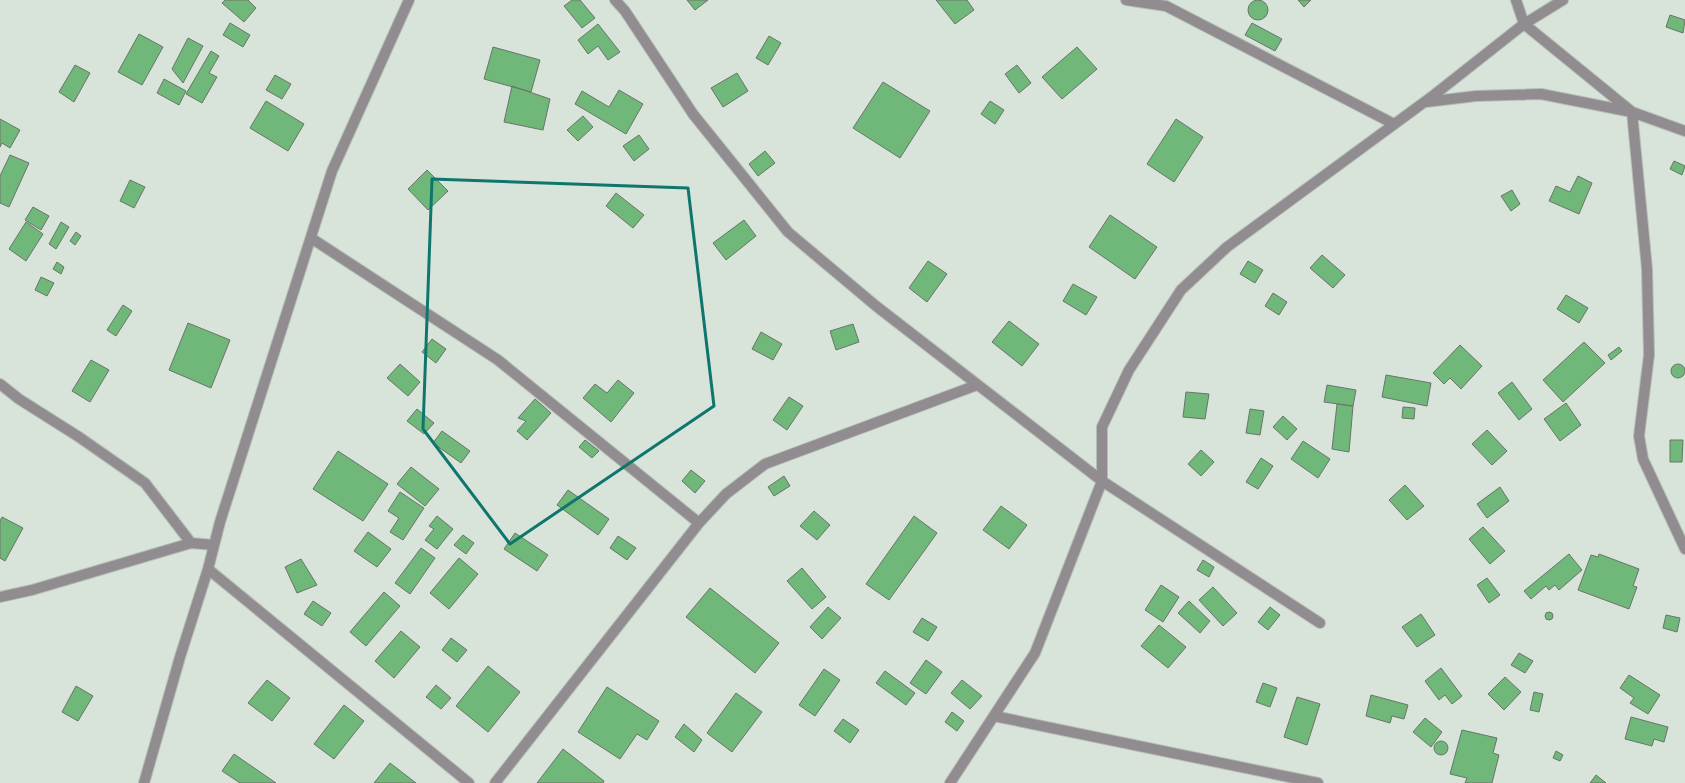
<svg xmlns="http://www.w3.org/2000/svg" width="1685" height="783" viewBox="0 0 1685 783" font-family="Lato,sans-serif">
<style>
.building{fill:#70b879;stroke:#6a746b}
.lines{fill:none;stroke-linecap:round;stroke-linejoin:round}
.minor-casing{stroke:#b4beb5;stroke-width:12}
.minor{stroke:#918c8f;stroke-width:10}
.marked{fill:none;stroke:#0f766e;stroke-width:3;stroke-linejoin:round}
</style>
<rect width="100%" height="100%" fill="#d8e3d9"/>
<path class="building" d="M 225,0 L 248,0 L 256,8 L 244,22 L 222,3 Z
M 572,0 L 580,0 L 595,18 L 582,28 L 564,6 Z
M 687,0 L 708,0 L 695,10 Z
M 936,0 L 967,0 L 974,10 L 955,24 Z
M 1298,0 L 1311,0 L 1304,7 Z
M1248 10a10 10 0 1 1 20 0a10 10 0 1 1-20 0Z
M 1670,15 L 1685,20 L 1683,33 L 1666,27 Z
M 230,23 L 250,35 L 243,47 L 223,35 Z
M 1252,23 L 1282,39 L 1275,51 L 1245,35 Z
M 598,24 L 620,52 L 608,60 L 598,46 L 588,54 L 578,40 Z
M 139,34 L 163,47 L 142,85 L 118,72 Z
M 769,36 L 781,43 L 768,65 L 756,58 Z
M 188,38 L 203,46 L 183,83 L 172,69 Z
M 493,47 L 540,60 L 531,92 L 484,79 Z
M 1077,47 L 1097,69 L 1062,99 L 1042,77 Z
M 211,51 L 219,56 L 209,73 L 217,77 L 202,103 L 186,94 Z
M 75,65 L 90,73 L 74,102 L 59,92 Z
M 1017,65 L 1031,83 L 1019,93 L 1005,74 Z
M 737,73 L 748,91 L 723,107 L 711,88 Z
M 275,75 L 291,84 L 282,99 L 266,90 Z
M 164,79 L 186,91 L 179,105 L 157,93 Z
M 883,82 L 930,111 L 900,158 L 853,128 Z
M 512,86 L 550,99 L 543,130 L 504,122 Z
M 619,90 L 643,104 L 626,134 L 575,104 L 582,91 L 609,107 Z
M 266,101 L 304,124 L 288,151 L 250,128 Z
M 990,101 L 1004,110 L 995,124 L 981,114 Z
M 583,116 L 593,127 L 578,141 L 567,130 Z
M 0,119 L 20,130 L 10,148 L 2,143 L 0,147 Z
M 1176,119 L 1203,137 L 1174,182 L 1147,164 Z
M 639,135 L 649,149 L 634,161 L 623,146 Z
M 765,151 L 775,163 L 758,176 L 749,164 Z
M 10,155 L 29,163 L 9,207 L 0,203 L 0,176 Z
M 1674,161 L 1685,166 L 1682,175 L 1670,169 Z
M 427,170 L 448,191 L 428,210 L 408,189 Z
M 1578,176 L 1592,183 L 1579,214 L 1549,201 L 1556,186 L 1570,192 Z
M 130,180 L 145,187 L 134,208 L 120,201 Z
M 1512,190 L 1520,204 L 1511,211 L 1501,196 Z
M 616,193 L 644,215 L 633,228 L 606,206 Z
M 33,207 L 49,216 L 41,230 L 25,220 Z
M 1110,215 L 1157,247 L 1135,279 L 1089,247 Z
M 744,220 L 756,236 L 726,260 L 713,243 Z
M 26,222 L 43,234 L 26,261 L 9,249 Z
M 61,222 L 69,227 L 56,249 L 49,244 Z
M 76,232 L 81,236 L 75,245 L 70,241 Z
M 1322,255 L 1345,275 L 1333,288 L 1310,268 Z
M 928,261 L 947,274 L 927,302 L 909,288 Z
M 1248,261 L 1263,270 L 1255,283 L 1240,274 Z
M 57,262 L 64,267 L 61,274 L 53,269 Z
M 41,277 L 54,283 L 47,296 L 35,290 Z
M 1073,284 L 1097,297 L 1086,315 L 1063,301 Z
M 1273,293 L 1287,302 L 1279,315 L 1265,306 Z
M 1566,295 L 1588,308 L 1579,323 L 1557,309 Z
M 123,305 L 132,311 L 116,336 L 107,330 Z
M 1009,321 L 1039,344 L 1022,366 L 992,342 Z
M 188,323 L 230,340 L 211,388 L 169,370 Z
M 853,324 L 859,342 L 836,350 L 830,331 Z
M 761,332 L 782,344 L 773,360 L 752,349 Z
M 432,339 L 446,349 L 436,363 L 422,352 Z
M 1584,342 L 1605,363 L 1563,402 L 1543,380 Z
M 1460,345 L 1482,366 L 1461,389 L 1450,378 L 1444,384 L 1433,373 Z
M 1619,347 L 1622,351 L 1611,360 L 1608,355 Z
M 91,360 L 109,370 L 90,402 L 72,391 Z
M1671 371a7 7 0 1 1 14 0a7 7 0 1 1-14 0Z
M 400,364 L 420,382 L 408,396 L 387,378 Z
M 1386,375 L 1431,383 L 1427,406 L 1382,397 Z
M 618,380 L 634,393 L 611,422 L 583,398 L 595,384 L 607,393 Z
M 1512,382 L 1532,409 L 1519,420 L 1498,393 Z
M 1327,385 L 1356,390 L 1353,406 L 1324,402 Z
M 1186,392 L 1209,394 L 1205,419 L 1183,417 Z
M 789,397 L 803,406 L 787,430 L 773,420 Z
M 535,399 L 551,413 L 527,440 L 517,431 L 526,421 L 518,418 Z
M 1566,403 L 1581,425 L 1560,441 L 1544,419 Z
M 1337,404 L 1353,406 L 1349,452 L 1332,449 Z
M 1403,407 L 1415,408 L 1414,419 L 1402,418 Z
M 417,409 L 434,423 L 424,434 L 407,421 Z
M 1250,409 L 1264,411 L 1260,435 L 1246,433 Z
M 1283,416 L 1297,429 L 1287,440 L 1273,427 Z
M 1487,430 L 1507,451 L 1492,465 L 1472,444 Z
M 442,431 L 470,451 L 461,463 L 433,443 Z
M 585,440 L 599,451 L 592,458 L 579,447 Z
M 1670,440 L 1683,440 L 1682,462 L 1670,462 Z
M 1303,441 L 1330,459 L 1318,478 L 1291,459 Z
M 1201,450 L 1214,462 L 1201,476 L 1188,464 Z
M 338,451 L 388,484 L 363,521 L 313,489 Z
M 1261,458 L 1273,466 L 1258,489 L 1246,482 Z
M 411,467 L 439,489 L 425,506 L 397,484 Z
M 691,470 L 705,481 L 695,493 L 682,481 Z
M 784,476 L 790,486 L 774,496 L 768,487 Z
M 1405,485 L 1424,506 L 1407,520 L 1389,500 Z
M 1500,487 L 1509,501 L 1487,518 L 1477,504 Z
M 568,490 L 609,519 L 598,535 L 557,505 Z
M 400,492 L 424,508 L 403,540 L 390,532 L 399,518 L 388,511 Z
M 1001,506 L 1027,525 L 1009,549 L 983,530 Z
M 814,511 L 830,525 L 817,540 L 800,526 Z
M 437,516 L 453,529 L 437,549 L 425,540 L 434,529 L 429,526 Z
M 914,516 L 937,533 L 889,600 L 866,584 Z
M 2,517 L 23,528 L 5,561 L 0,558 L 0,521 Z
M 1483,527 L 1505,551 L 1490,564 L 1469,539 Z
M 368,532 L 391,549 L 377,567 L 354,551 Z
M 515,533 L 548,555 L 537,571 L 504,549 Z
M 463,535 L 474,543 L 466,554 L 454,545 Z
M 618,536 L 636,548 L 627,560 L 610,548 Z
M 421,548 L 435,558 L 410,594 L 395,583 Z
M 1569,554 L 1582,570 L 1559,590 L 1555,585 L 1549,590 L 1546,586 L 1531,599 L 1524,591 Z
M 1599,554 L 1639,569 L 1633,586 L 1637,587 L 1629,609 L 1578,590 L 1591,555 L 1598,557 Z
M 459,558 L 478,574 L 449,609 L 430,593 Z
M 301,559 L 317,585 L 297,593 L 285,567 Z
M 1203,560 L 1214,567 L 1209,577 L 1197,570 Z
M 802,568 L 826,597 L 812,609 L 787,581 Z
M 1487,578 L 1500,595 L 1489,603 L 1477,585 Z
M 1161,585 L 1179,597 L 1163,622 L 1145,610 Z
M 1213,587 L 1237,613 L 1223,626 L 1199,600 Z
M 710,588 L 779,643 L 755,673 L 686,617 Z
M 384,592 L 400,606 L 366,646 L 350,632 Z
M 313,601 L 331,613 L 322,626 L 304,614 Z
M 1189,601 L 1210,621 L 1200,633 L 1178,613 Z
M 828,607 L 841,618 L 822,639 L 810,627 Z
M 1270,607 L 1280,615 L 1268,630 L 1258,622 Z
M1545 616a4 4 0 1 1 8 0a4 4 0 1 1-8 0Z
M 1421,614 L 1435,635 L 1417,647 L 1402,627 Z
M 1666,615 L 1680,618 L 1677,632 L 1663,628 Z
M 922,618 L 937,627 L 928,641 L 913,632 Z
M 1159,625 L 1186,647 L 1168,668 L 1141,646 Z
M 401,631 L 420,647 L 394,678 L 375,661 Z
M 451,638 L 467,650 L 457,662 L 442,650 Z
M 1519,653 L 1533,661 L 1525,673 L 1511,665 Z
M 926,660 L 942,672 L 926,694 L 910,683 Z
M 488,666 L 520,692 L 488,732 L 456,706 Z
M 1441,668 L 1462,696 L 1452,704 L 1445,695 L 1439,700 L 1425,681 Z
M 824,669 L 840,680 L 815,716 L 799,705 Z
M 885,671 L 915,693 L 906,705 L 876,683 Z
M 1629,675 L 1660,695 L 1648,714 L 1630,703 L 1634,698 L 1620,688 Z
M 1505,677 L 1521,692 L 1504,710 L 1488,694 Z
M 267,680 L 290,698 L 272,721 L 248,703 Z
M 962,680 L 982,696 L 970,709 L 951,693 Z
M 1263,683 L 1277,688 L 1270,707 L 1256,702 Z
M 436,685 L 451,698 L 441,709 L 426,697 Z
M 76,686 L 93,696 L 78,721 L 62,712 Z
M 607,687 L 659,721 L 647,740 L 637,734 L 620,759 L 578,732 Z
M 1534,692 L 1543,694 L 1539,712 L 1530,710 Z
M 736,693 L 762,712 L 732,752 L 707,733 Z
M 1371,695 L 1408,705 L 1404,719 L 1392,716 L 1390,723 L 1366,716 Z
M 1297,697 L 1320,704 L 1307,745 L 1284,737 Z
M 344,705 L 364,721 L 334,759 L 314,744 Z
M 952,712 L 964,721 L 957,731 L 945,722 Z
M 1631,717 L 1668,727 L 1664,742 L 1654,739 L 1652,746 L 1625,739 Z
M 1425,718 L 1442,732 L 1431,747 L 1413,732 Z
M 843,719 L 859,730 L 850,743 L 834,731 Z
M 684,724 L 702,740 L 694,752 L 675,737 Z
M 1462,730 L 1497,738 L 1493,753 L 1499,755 L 1492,783 L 1465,783 L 1467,778 L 1450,774 Z
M1434 748a7 7 0 1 1 14 0a7 7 0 1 1-14 0Z
M 563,749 L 604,781 L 603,783 L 537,783 Z
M 1556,751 L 1563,755 L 1560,761 L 1553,758 Z
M 234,754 L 276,783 L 240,783 L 222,771 Z
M 390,763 L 416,783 L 374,783 Z
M 1596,775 L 1606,783 L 1590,783 Z"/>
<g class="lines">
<g class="minor-casing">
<path id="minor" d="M 615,0 L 625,11 L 693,114 L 788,232 L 876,306 L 1102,481 L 1320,623
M 1126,0 L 1166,6 L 1394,124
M 1516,0 L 1524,24 L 1632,112 L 1685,131
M 1426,102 L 1476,96 L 1541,94 L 1632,112 L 1647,269 L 1649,355 L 1639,436 L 1643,459 L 1685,549
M 311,238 L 498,360 L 699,523
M 0,384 L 19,399 L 79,437 L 145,483 L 191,543
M 208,569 L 469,783
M 0,597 L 32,590 L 191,543 L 214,545
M 994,716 L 1318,783
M 144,783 L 180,657 L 208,569 L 220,522 L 332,171 L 409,0
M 495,783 L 699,523 L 726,494 L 765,464 L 977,385
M 950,783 L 1035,653 L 1102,481 L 1102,427 L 1129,370 L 1181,290 L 1227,247 L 1434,95 L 1524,24 L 1563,0"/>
</g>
<use href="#minor" class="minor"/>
</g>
<path class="marked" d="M 432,179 L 688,188 L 714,406 L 510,544 L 423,429 Z"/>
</svg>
